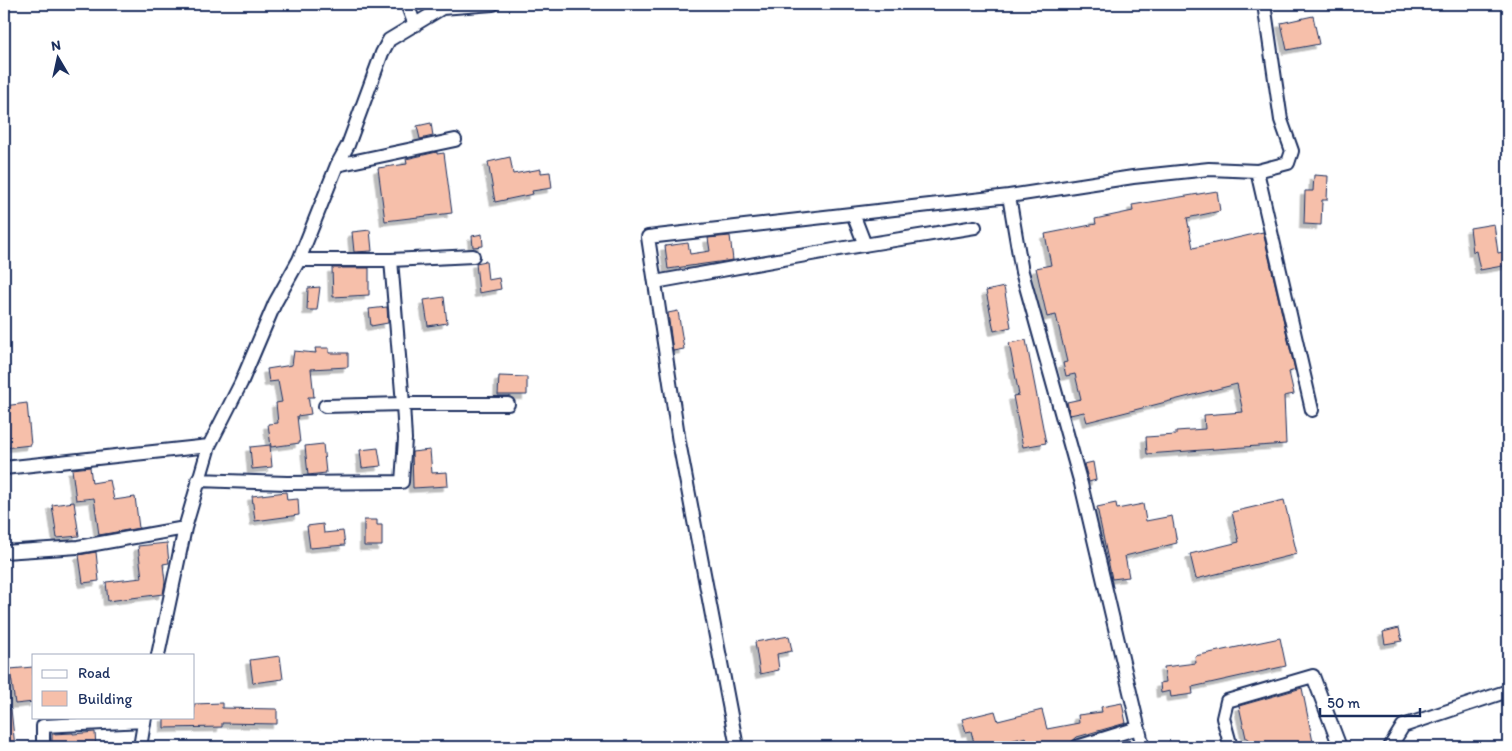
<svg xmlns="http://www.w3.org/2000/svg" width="1512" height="751" viewBox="0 0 1512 751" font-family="Itim,sans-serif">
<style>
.building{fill:#f6bfaa;stroke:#1b2f5e;filter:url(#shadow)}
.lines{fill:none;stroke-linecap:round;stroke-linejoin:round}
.street-casing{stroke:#1b2f5e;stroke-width:16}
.street{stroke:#fff;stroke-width:12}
</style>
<defs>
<filter id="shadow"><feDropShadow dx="-4.5" dy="4.5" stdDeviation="0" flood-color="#0004"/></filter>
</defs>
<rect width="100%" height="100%" fill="#fff"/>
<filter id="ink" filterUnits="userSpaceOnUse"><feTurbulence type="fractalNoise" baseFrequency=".02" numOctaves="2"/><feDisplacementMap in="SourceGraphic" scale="10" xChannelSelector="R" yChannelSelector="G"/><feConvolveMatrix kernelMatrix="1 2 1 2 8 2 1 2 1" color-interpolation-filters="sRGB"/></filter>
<g filter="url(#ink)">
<path class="building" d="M 1313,16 L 1319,44 L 1287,50 L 1281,23 Z
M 431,123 L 433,136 L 420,139 L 417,126 Z
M 437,152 L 437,154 L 444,153 L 452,213 L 385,221 L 378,168 L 407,164 L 406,159 Z
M 510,157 L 513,174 L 541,169 L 541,173 L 550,172 L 552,188 L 532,191 L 533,194 L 495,202 L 488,162 Z
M 1314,175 L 1328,176 L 1327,200 L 1322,200 L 1321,225 L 1304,224 L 1305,191 L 1313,191 Z
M 1217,191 L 1220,211 L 1187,218 L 1193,248 L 1263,232 L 1295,370 L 1289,372 L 1294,394 L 1284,396 L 1286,444 L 1147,454 L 1146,437 L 1176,435 L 1176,431 L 1205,429 L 1204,415 L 1243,412 L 1237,384 L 1087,422 L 1084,412 L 1070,415 L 1067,402 L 1081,399 L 1075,374 L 1066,376 L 1063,363 L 1067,362 L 1056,315 L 1047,317 L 1036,268 L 1051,265 L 1045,234 L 1096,224 L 1095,219 L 1133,211 L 1132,205 Z
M 1494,224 L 1498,253 L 1508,251 L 1508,265 L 1480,270 L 1476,251 L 1473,252 L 1470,228 Z
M 370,230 L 372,251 L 354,252 L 352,232 Z
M 482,234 L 483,246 L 473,247 L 472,236 Z
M 730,236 L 733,260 L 668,269 L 665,246 L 688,243 L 690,254 L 710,251 L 708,238 Z
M 486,261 L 488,280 L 499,278 L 501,289 L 479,293 L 476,263 Z
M 332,268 L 369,268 L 369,295 L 333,297 Z
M 320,287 L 317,310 L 307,310 L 308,288 Z
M 1004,287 L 1011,327 L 994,331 L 986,291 Z
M 444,297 L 447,323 L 428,326 L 424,300 Z
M 387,307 L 388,323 L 371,326 L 369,309 Z
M 678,311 L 684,349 L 673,351 L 668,313 Z
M 1026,340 L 1046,443 L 1023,447 L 1013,396 L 1019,395 L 1009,343 Z
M 315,348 L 329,348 L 329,353 L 348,353 L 348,367 L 311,369 L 314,397 L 308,397 L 311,414 L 297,416 L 300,443 L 271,447 L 268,424 L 278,423 L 276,403 L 282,402 L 278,381 L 269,382 L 267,369 L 292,365 L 294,351 L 316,353 Z
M 499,376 L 527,377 L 527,395 L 498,395 Z
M 27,403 L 31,445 L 4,448 L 4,406 Z
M 323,444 L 326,473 L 308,475 L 305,446 Z
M 270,445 L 272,467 L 252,469 L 250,447 Z
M 378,448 L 381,466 L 362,468 L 360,450 Z
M 430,450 L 432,473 L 447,472 L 448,486 L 413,488 L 412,452 Z
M 1093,462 L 1096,480 L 1089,482 L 1084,464 Z
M 90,467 L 92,483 L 110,480 L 114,500 L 135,497 L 139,528 L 99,535 L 94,498 L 76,500 L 72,469 Z
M 286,492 L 287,500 L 298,499 L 299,515 L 255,521 L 252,496 Z
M 1284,500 L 1297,554 L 1196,579 L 1190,554 L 1239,542 L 1232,512 Z
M 74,502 L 79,536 L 57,538 L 52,505 Z
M 1116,503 L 1117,509 L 1143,504 L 1146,521 L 1172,516 L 1177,543 L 1125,556 L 1129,577 L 1112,579 L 1097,507 Z
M 364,520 L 377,520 L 377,525 L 382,525 L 382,546 L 364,546 Z
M 323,524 L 324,533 L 343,531 L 345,545 L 310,548 L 307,526 Z
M 167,543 L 169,563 L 163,564 L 165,582 L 163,594 L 108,601 L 106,582 L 142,578 L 138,546 Z
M 96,552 L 99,581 L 83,583 L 79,555 Z
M 1399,628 L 1402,641 L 1385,644 L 1383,632 Z
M 789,636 L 792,651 L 777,654 L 779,670 L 760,674 L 755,642 Z
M 1280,638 L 1286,666 L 1192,687 L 1193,694 L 1171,697 L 1170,691 L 1161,693 L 1160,683 L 1166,682 L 1164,667 L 1196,663 L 1195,656 Z
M 280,656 L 283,679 L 253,683 L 250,660 Z
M 33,667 L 34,702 L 15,704 L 10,669 Z
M 1302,688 L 1314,747 L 1251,747 L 1248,738 L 1246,738 L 1239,706 Z
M 222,703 L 222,708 L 277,709 L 277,724 L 222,723 L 222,727 L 164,728 L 164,717 L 194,717 L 194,704 Z
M 1122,703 L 1126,723 L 1077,737 L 1070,743 L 1046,747 L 1030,747 L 1026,737 L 985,747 L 975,747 L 971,731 L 966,732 L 962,719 L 995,711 L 998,721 L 1042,710 L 1047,729 L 1079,723 L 1078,715 L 1102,712 L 1101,707 Z
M 4,709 L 11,709 L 15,747 L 4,747 Z
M 95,732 L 96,747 L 52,747 L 52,734 L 73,733 L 73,734 Z"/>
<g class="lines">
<g class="street-casing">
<path id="street" d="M 407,4 L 415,25
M 337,165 L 455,140
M 1257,171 L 1312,410
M 853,214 L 865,245
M 299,260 L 391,260 L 473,256
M 655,282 L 845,248 L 975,227
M 325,406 L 403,404 L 508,404
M 4,468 L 209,446
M 198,480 L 287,483 L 402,482 L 405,439 L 403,404 L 391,260
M 4,552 L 78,547 L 185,528
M 158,655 L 185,528 L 209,446 L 241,383 L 275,303 L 299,260 L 337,165 L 348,145 L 382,53 L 389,40 L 442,8 L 493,4
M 43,747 L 43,726 L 144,721
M 140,747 L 145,717
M 737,747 L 679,442 L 648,237 L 1009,196
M 1077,747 L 1138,728
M 1143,747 L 1081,484 L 1022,272 L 1009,196 L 1133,177 L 1209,169 L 1257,171 L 1288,163 L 1292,151 L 1281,120 L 1264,4
M 1231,747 L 1223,718 L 1227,701 L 1313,676 L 1340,747
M 1390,747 L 1403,726 L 1508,691"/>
</g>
<use href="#street" class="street"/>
</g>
</g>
<rect width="1512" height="751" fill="none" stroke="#fff" stroke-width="20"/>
<rect x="10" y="10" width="1492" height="731" fill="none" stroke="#1b2f5e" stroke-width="2" filter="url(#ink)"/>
<rect x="32" y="654" width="162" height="65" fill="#ffffff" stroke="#a4acbf"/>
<rect x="42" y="670" width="25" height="8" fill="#ffffff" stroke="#a4acbf"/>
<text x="78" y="678" font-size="15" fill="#1b2f5e">Road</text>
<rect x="42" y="691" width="25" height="15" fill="#f6bfaa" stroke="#a4acbf"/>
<text x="78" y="704" font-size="15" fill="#1b2f5e">Building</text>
<g transform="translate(58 58) rotate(351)" stroke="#ffffff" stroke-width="4" paint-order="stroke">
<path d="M0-4L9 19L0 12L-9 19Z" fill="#1b2f5e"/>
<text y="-8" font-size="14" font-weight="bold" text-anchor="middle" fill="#1b2f5e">N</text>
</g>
<path d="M1320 708v8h100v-8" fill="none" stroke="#1b2f5e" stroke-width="2.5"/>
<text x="1327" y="708" font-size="15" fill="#1b2f5e" stroke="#ffffff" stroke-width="4" paint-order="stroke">50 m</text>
</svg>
